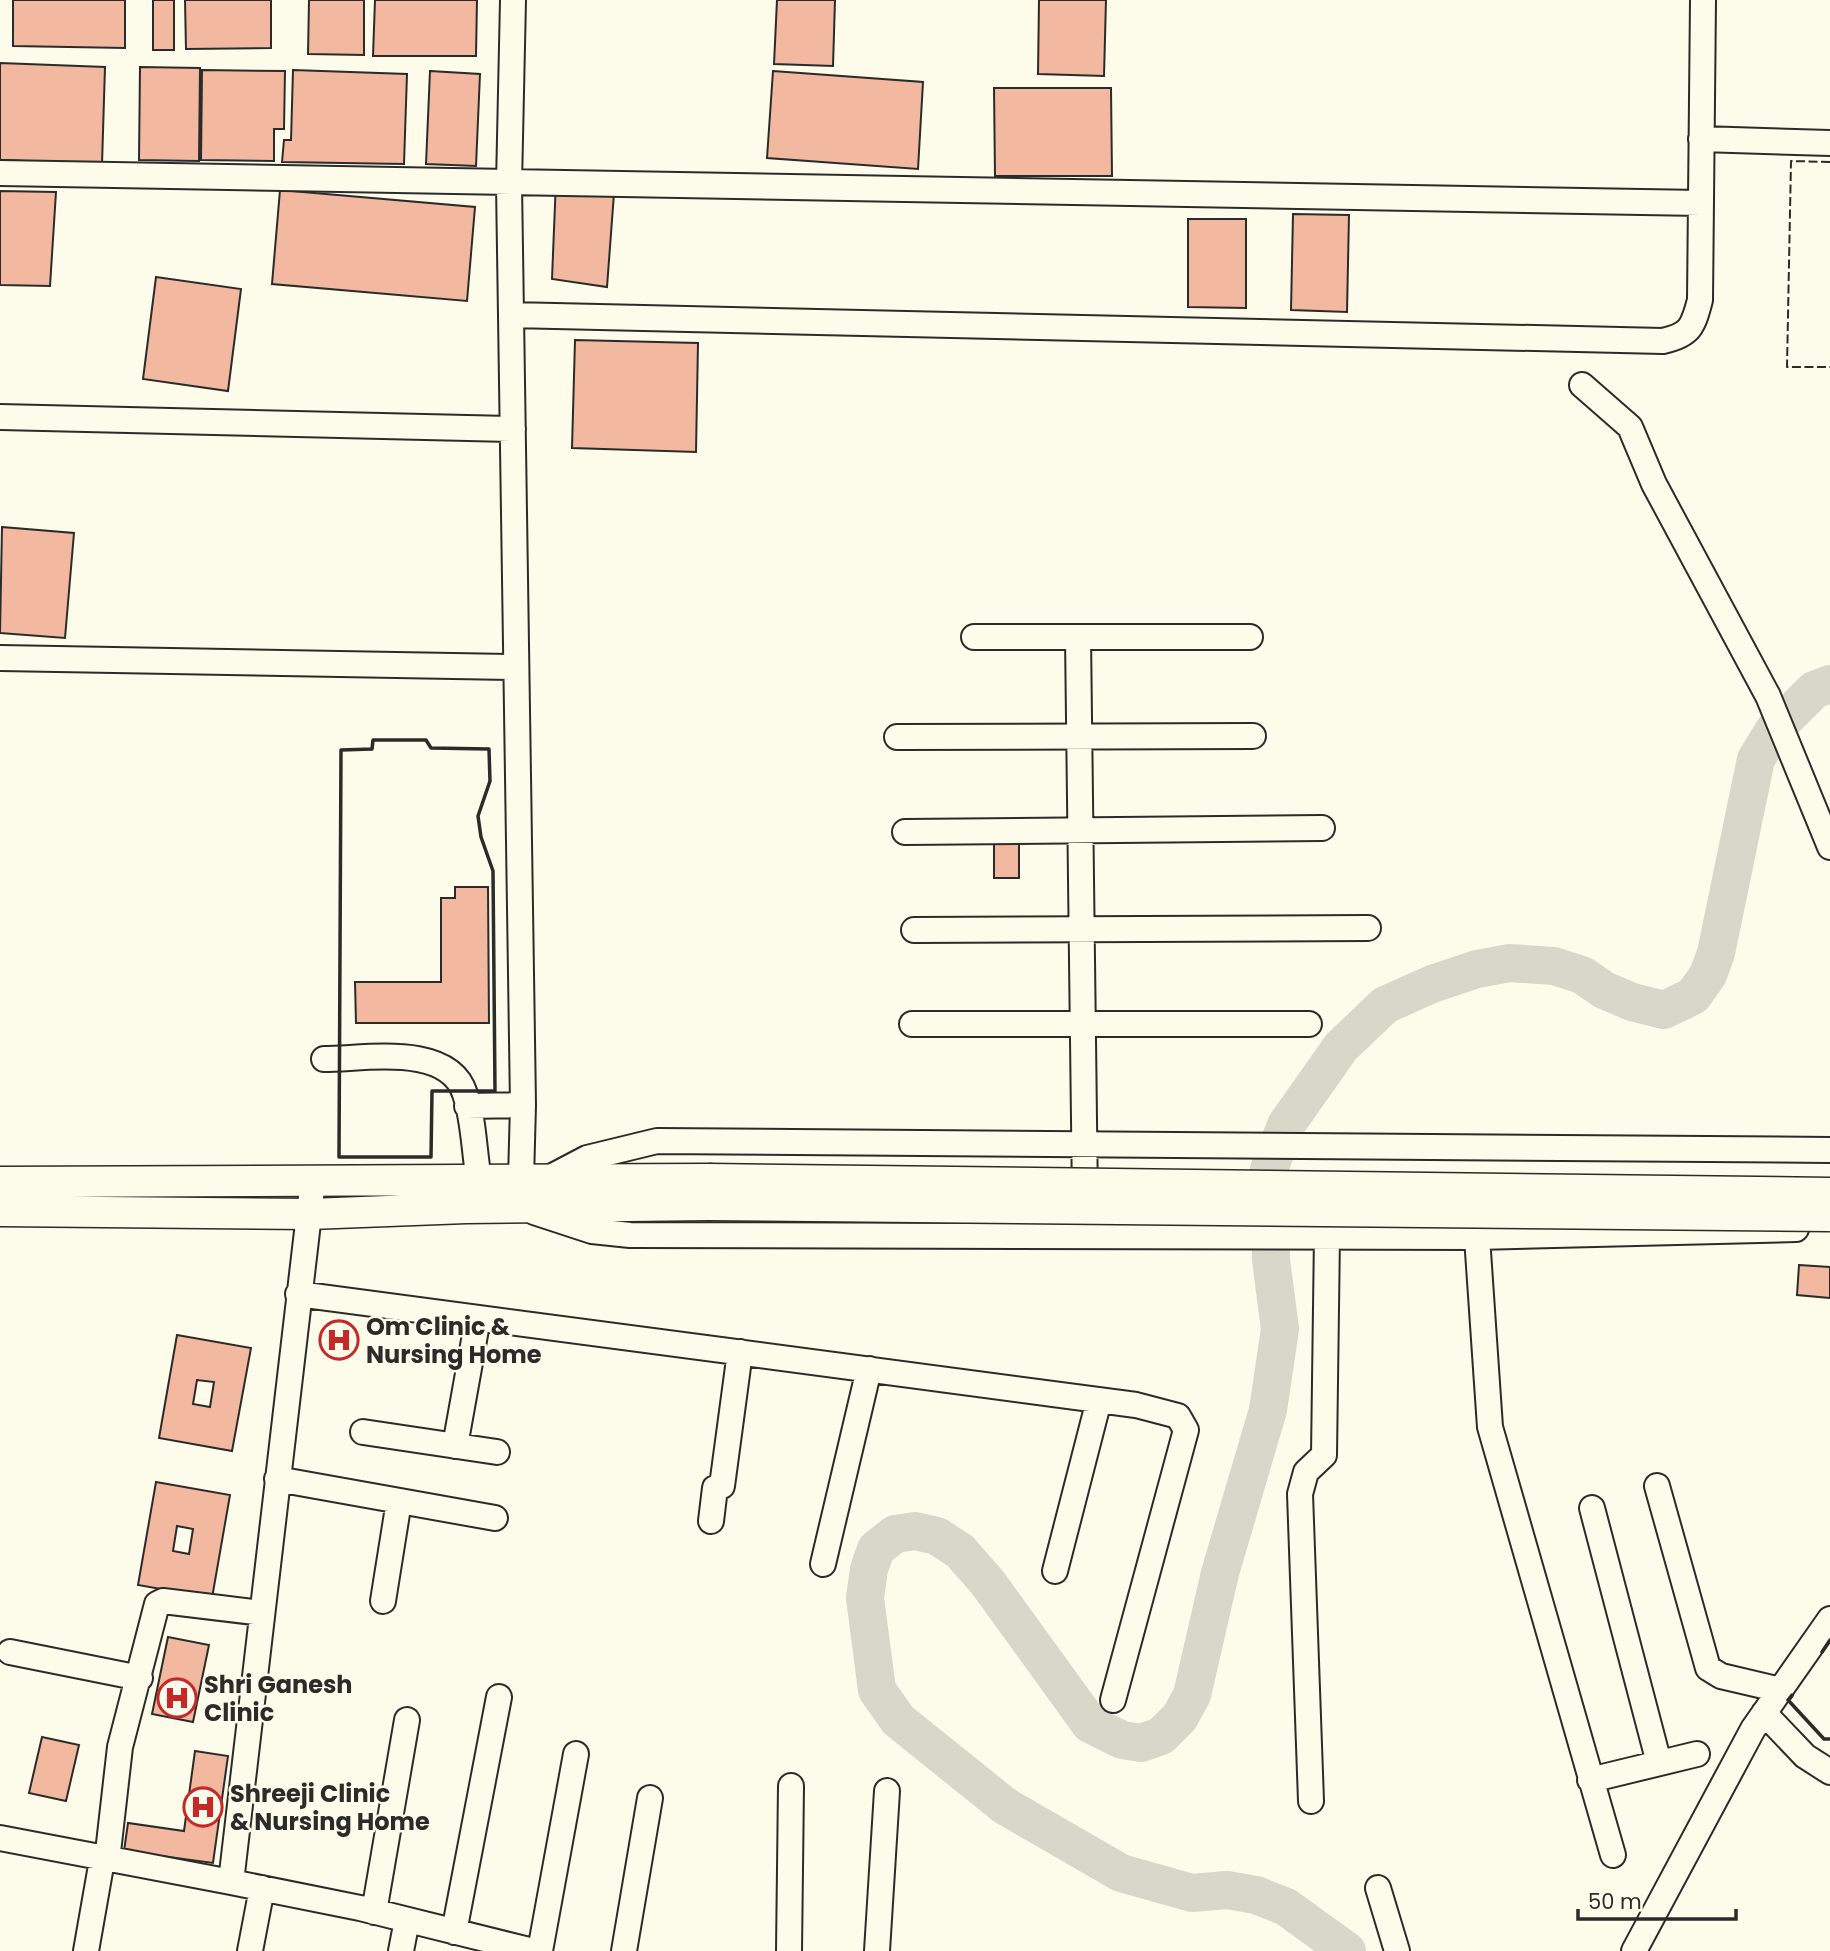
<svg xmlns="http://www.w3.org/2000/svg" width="1830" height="1951" viewBox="0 0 1830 1951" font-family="Poppins,sans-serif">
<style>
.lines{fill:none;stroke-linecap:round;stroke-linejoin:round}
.river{stroke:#d8d7c9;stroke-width:38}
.building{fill:#f2b8a0;stroke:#2b2b2b;stroke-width:2;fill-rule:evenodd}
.minor-casing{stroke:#2b2b2b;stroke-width:28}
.major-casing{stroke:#2b2b2b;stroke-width:33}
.minor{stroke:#fdfbea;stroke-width:24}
.major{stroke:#fdfbea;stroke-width:30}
.major-bridge-casing{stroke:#2b2b2b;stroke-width:33;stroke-linecap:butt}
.major-bridge{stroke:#fdfbea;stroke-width:30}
.fence{stroke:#2b2b2b;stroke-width:2;stroke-dasharray:9 3.5;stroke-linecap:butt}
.wall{stroke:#2b2b2b;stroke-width:3.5}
.labels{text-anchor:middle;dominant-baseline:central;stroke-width:5;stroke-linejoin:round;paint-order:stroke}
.poi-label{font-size:24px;font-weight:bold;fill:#2b2b2b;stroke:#fdfbea;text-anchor:start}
</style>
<rect width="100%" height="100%" fill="#fdfbea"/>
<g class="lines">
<path class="river" d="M 1347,1951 L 1286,1907 L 1256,1895 L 1227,1890 L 1192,1893 L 1121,1873 L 1005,1806 L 898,1720 L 877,1690 L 865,1598 L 869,1569 L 876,1549 L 895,1534 L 915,1531 L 937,1536 L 960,1551 L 988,1583 L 1090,1724 L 1122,1740 L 1141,1743 L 1161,1736 L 1180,1717 L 1192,1695 L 1220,1573 L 1268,1410 L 1280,1329 L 1271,1260 L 1269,1169 L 1286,1125 L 1341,1047 L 1385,1005 L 1432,984 L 1477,969 L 1510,963 L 1554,966 L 1582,975 L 1604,990 L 1632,1002 L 1664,1010 L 1693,996 L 1708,975 L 1716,953 L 1756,759 L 1774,730 L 1814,690 L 1830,684"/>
</g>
<path class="building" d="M 13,0 L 125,0 L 125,48 L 13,46 Z
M 153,0 L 174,0 L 174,50 L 153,50 Z
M 185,0 L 271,0 L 271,48 L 186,49 Z
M 309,0 L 364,0 L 364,55 L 308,54 Z
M 375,0 L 477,0 L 476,56 L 373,56 Z
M 777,0 L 835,0 L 833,66 L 774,64 Z
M 1039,0 L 1106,0 L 1104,76 L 1038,74 Z
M 0,63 L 105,67 L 102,164 L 0,160 Z
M 140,67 L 200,68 L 199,161 L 139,160 Z
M 202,70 L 285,71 L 284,129 L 274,129 L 274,161 L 201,160 Z
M 293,70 L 407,74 L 404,164 L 282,162 L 284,140 L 291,140 Z
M 430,71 L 480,74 L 476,166 L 426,164 Z
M 773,71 L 923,82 L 918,169 L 767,158 Z
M 994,88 L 1111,88 L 1112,176 L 995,176 Z
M 556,180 L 615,180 L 607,287 L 552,279 Z
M 280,190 L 475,207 L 467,301 L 272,284 Z
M 0,191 L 56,192 L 50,286 L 0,285 Z
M 1293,214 L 1349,215 L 1347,312 L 1291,310 Z
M 1188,219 L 1246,219 L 1246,308 L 1188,307 Z
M 156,277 L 241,289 L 228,391 L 143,379 Z
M 575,340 L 698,343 L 696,452 L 572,448 Z
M 2,527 L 74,533 L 65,638 L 0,633 Z
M 994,839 L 1019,839 L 1019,878 L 994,878 Z
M 455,887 L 488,887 L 489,1023 L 356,1023 L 355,982 L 441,982 L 441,898 L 455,898 Z
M 1799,1265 L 1830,1267 L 1830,1298 L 1797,1295 Z
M 177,1335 L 251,1348 L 232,1451 L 159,1438 ZM 197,1380 L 214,1382 L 210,1407 L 193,1404 Z
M 156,1482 L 230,1495 L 212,1598 L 138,1585 ZM 177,1526 L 193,1529 L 189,1554 L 173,1551 Z
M 168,1637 L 209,1645 L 193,1722 L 152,1714 Z
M 42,1737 L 79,1745 L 66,1801 L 29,1793 Z
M 195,1751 L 228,1756 L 213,1863 L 124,1851 L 128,1823 L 184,1831 Z"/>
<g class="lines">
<g class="minor-casing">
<path id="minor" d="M 513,0 L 509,184 L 523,1105 L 521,1179
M 1701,139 L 1830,143
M 0,173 L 1701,203
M 511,315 L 1663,341 C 1690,335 1693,327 1700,300 L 1703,0
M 1582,385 L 1630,427 L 1654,484 L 1768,696 L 1830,847
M 0,417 L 513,429
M 974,637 L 1250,637
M 1078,637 L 1085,1200
M 0,658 L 516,667
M 897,737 L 1253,736
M 905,832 L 1322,828
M 914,930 L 1368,928
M 912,1024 L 1309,1024
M 324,1059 C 366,1059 449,1043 465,1094 C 474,1120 474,1152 479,1180
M 467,1106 L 523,1105
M 547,1179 L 587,1158 L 657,1141 L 1830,1150
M 534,1212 L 592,1231 L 630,1235 L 1477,1237 L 1796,1229
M 1477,1237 L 1490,1427 L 1613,1855
M 298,1294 L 1136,1405 L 1178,1416 L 1186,1430 L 1113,1700
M 363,1432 L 497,1452
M 455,1446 L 478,1318
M 277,1479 L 495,1518
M 1657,1486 L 1708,1668 L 1721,1676 L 1781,1690
M 1592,1508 L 1659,1763
M 711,1521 L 715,1488 L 722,1486 L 740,1352
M 823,1564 L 869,1369
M 1055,1571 L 1099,1400
M 383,1601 L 399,1501
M 10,1652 L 140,1678
M 1764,1713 L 1805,1756 L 1830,1772
M 1590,1780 L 1697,1754
M 1311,1801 L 1300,1494 L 1306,1472 L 1324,1455 L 1327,1235
M 0,1838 L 231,1882 L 313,1180
M 107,1861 L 120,1747 L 157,1604 L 163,1601 L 262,1613
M 231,1882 L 360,1908 L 533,1951
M 1378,1888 L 1397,1951
M 374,1912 L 407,1720
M 454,1932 L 499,1697
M 86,1951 L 102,1860
M 250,1951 L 262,1888
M 401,1951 L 407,1920
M 540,1951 L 576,1754
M 624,1951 L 650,1798
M 789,1951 L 791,1786
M 877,1951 L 887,1791
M 1634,1951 L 1753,1729 L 1830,1619"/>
</g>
<g class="major-casing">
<path id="major" d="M 0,1182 L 709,1179
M 0,1211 L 310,1214 L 466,1208 L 708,1205"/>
</g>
<use href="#minor" class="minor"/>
<use href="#major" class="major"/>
<g class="major-bridge-casing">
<path id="major-bridge" d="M 709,1179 L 1830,1193
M 708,1205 L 1830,1216"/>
</g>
<use href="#major-bridge" class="major-bridge"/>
<path class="fence" d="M 1830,162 L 1791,161 L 1787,367 L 1830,367"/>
<path class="wall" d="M 373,740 L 426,740 L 431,748 L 489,749 L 490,781 L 478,816 L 481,837 L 493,871 L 495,1091 L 432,1091 L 431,1157 L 339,1157 L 341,750 L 372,749 Z
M 1822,1652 L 1830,1640
M 1792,1695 L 1788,1700 L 1824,1739 L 1830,1739"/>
</g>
<defs>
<g id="hospital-ring" transform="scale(2.0125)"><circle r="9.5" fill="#fdfbea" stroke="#c62828" stroke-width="1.5"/><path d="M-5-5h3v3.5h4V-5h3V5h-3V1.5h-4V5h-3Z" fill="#c62828"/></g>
</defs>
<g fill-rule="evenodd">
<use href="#hospital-ring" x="339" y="1340"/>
<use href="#hospital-ring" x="177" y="1698"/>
<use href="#hospital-ring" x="203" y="1807"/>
</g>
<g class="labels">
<g class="poi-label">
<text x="366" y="1326">Om Clinic &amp;<tspan x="366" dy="28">Nursing Home</tspan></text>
<text x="204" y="1684">Shri Ganesh<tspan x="204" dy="28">Clinic</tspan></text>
<text x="230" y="1793">Shreeji Clinic<tspan x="230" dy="28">&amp; Nursing Home</tspan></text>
</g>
</g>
<path d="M1578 1909v10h158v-10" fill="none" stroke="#2b2b2b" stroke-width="3.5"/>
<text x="1588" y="1909" font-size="21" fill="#2b2b2b" stroke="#fdfbea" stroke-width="5" paint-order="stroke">50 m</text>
</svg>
